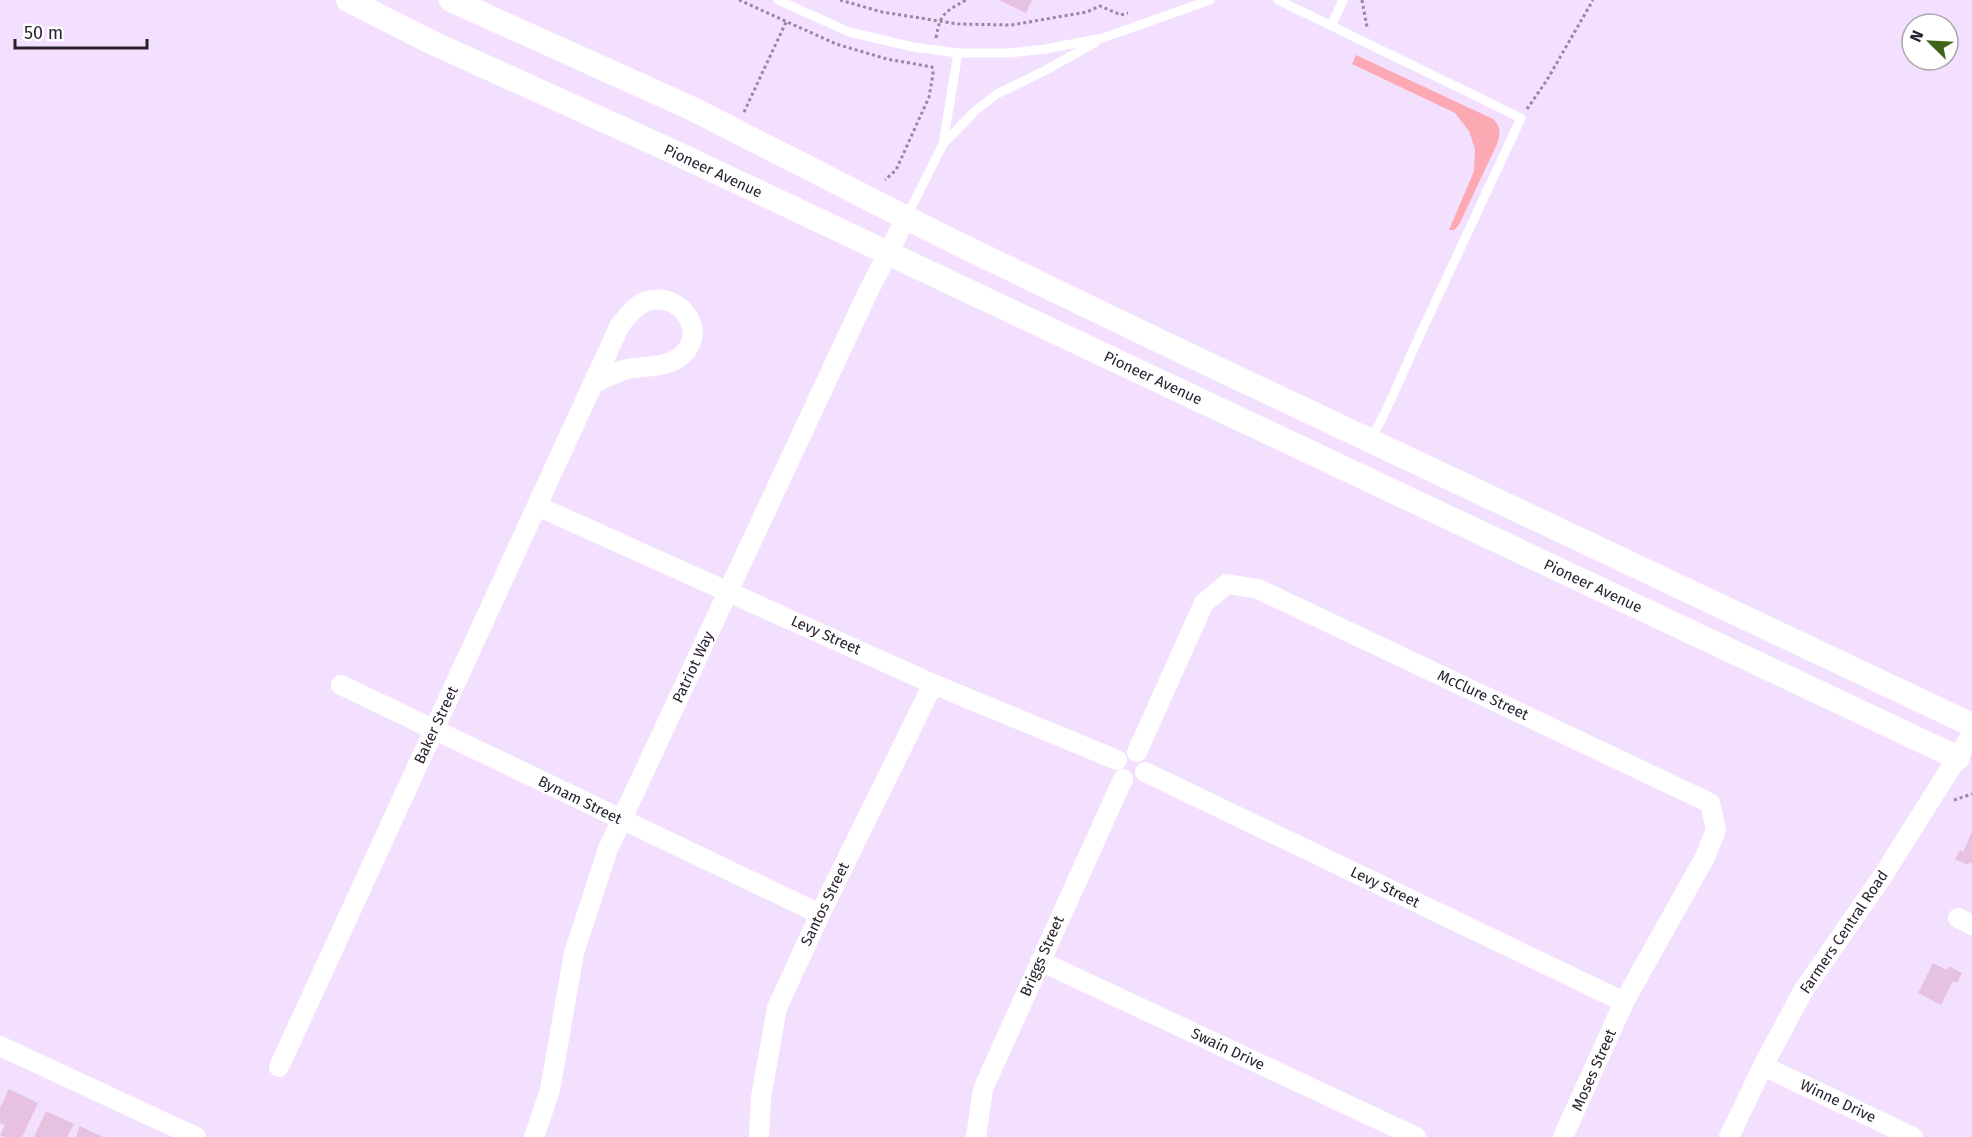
<svg xmlns="http://www.w3.org/2000/svg" width="1972" height="1137" viewBox="0 0 1972 1137" font-family="'Fira Sans',sans-serif">
<style>
.green{fill:#fda9b3}
.building{fill:#e6c2e0}
.lines{fill:none;stroke-linecap:round;stroke-linejoin:round}
.path{stroke:#96889f;stroke-width:3;stroke-dasharray:3 3;stroke-linecap:butt}
.service{stroke:#fff;stroke-width:9}
.minor{stroke:#fff;stroke-width:20}
.tertiary{stroke:#fff;stroke-width:24}
.labels{text-anchor:middle;dominant-baseline:central;stroke-width:4.5;stroke-linejoin:round;paint-order:stroke}
.street-label{font-size:15px;fill:#2a212f;stroke:#fff}
</style>
<rect width="100%" height="100%" fill="#f2e0fe"/>
<path class="green" d="M 1356,55 L 1493,119 C 1501,127 1501,133 1497,144 L 1459,225 L 1454,230 L 1449,230 L 1474,171 L 1475,149 L 1469,131 L 1455,113 L 1352,64 Z"/>
<path class="building" d="M 999,0 L 1032,0 L 1026,13 Z
M 1972,832 L 1972,863 L 1970,862 L 1968,865 L 1955,859 L 1960,850 L 1963,852 Z
M 1933,963 L 1947,970 L 1949,966 L 1962,973 L 1957,983 L 1953,981 L 1941,1005 L 1918,993 Z
M 9,1089 L 38,1103 L 22,1137 L 6,1137 L 0,1135 L 5,1125 L 0,1123 L 0,1108 Z
M 46,1111 L 74,1124 L 67,1137 L 34,1137 Z
M 80,1126 L 103,1137 L 76,1137 Z"/>
<g class="lines">
<path class="path" d="M 739,0 L 836,44 L 887,59 L 932,67 L 933,74 L 929,97 L 896,170 L 885,180
M 840,0 L 882,12 L 958,24 L 1011,25 L 1087,12 L 1100,6 L 1121,15 L 1128,13
M 1362,0 L 1367,27
M 936,38 C 940,13 945,12 966,0
M 1527,109 L 1547,80 L 1593,0
M 744,112 L 787,20
M 1954,800 L 1972,794"/>
<path class="service" d="M 778,0 L 849,32 L 913,47 L 958,53 L 1009,53 L 1045,49 L 1103,38 L 1210,0
M 1278,0 L 1521,118 L 1419,337 L 1383,417 L 1370,440
M 1331,26 L 1343,0
M 943,144 L 977,109 L 997,94 L 1048,69 L 1096,42
M 907,216 L 943,144 L 958,53"/>
<path class="minor" d="M 537,506 L 933,684 L 1117,760
M 341,685 L 820,914
M 1137,752 L 1204,603 L 1227,584 L 1258,589 L 1710,803 L 1716,830 L 1705,857 L 1624,1002 L 1563,1137
M 1145,772 L 1624,1002
M 1958,918 L 1972,925
M 1040,961 L 1416,1137
M 0,1046 L 196,1137
M 1763,1066 L 1913,1137
M 279,1067 L 620,325 C 627,317 636,304 647,301 C 684,291 711,337 677,359 C 662,368 643,366 627,369 C 616,372 604,379 593,383
M 534,1137 L 550,1090 L 574,953 L 608,849 L 867,294 L 907,216
M 759,1137 L 761,1097 L 777,1008 L 820,914 L 933,684
M 976,1137 L 983,1089 L 1123,779
M 1729,1137 L 1763,1066 L 1803,991 L 1884,874 L 1972,734"/>
<path class="tertiary" d="M 348,0 L 433,43 L 676,153 L 1958,758
M 451,0 L 693,109 L 942,236 L 1170,346 L 1972,725"/>
</g>
<g class="labels">
<g class="street-label">
<text transform="translate(713 171) rotate(25)">Pioneer Avenue</text>
<text transform="translate(1153 378) rotate(25)">Pioneer Avenue</text>
<text transform="translate(1593 586) rotate(25)">Pioneer Avenue</text>
<text transform="translate(826 635) rotate(24)">Levy Street</text>
<text transform="translate(693 667) rotate(-65)">Patriot Way</text>
<text transform="translate(1483 695) rotate(25)">McClure Street</text>
<text transform="translate(436 725) rotate(-65)">Baker Street</text>
<text transform="translate(580 800) rotate(26)">Bynam Street</text>
<text transform="translate(1385 887) rotate(26)">Levy Street</text>
<text transform="translate(825 904) rotate(-64)">Santos Street</text>
<text transform="translate(1844 932) rotate(-56)">Farmers Central Road</text>
<text transform="translate(1042 956) rotate(-66)">Briggs Street</text>
<text transform="translate(1228 1049) rotate(25)">Swain Drive</text>
<text transform="translate(1594 1070) rotate(-66)">Moses Street</text>
<text transform="translate(1838 1101) rotate(25)">Winne Drive</text>
</g>
</g>
<g transform="translate(1930 42) rotate(294)"><circle r="28" fill="#ffffff" stroke="#aaa6ac" stroke-width="1.5"/>
<path d="M0-4.5L10 22L0 15L-10 22Z" fill="#40631a"/>
<text y="-9" font-size="16" font-weight="bold" text-anchor="middle" fill="#2a212f">N</text>
</g>
<path d="M15 39v9h132v-9" fill="none" stroke="#2a212f" stroke-width="3"/>
<text x="24" y="39" font-size="18" fill="#2a212f" stroke="#ffffff" stroke-width="4.5" paint-order="stroke">50 m</text>
</svg>
